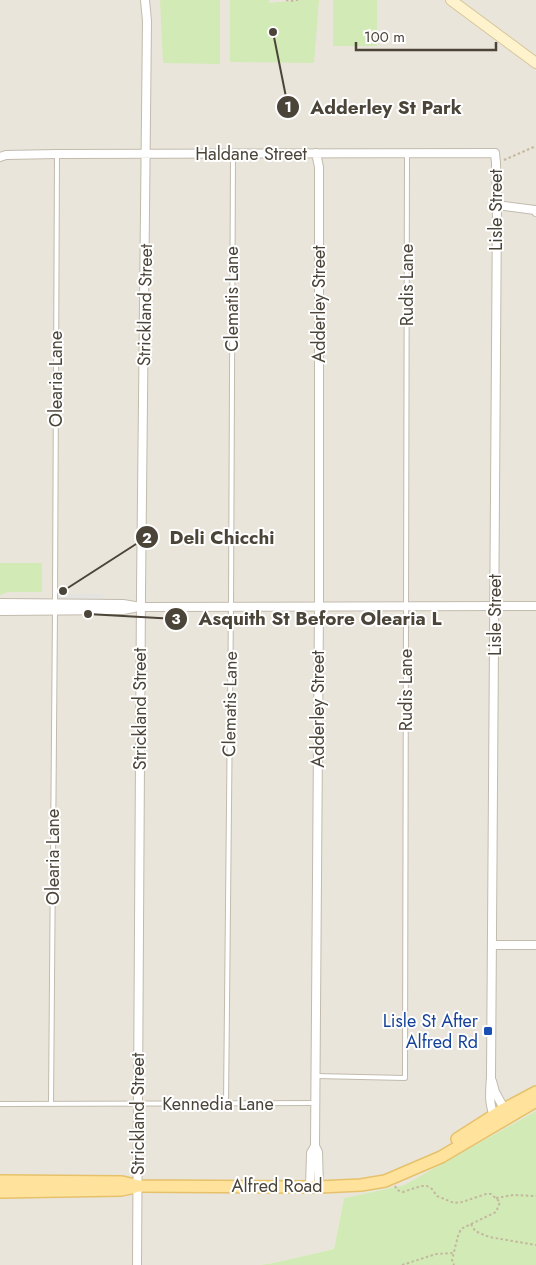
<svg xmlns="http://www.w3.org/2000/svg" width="536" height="1265" viewBox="0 0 536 1265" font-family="Jost,sans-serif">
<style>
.residential{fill:#eae5da}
.green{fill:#d2eab5}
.parking{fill:#e5e3e0}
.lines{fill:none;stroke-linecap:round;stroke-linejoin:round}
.lane-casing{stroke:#c2bbae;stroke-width:6}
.street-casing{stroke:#c2bbae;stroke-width:10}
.secondary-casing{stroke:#d6c79b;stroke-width:12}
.primary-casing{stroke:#e6c16a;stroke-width:14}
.path{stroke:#c4b79f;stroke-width:2;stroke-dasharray:2.5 2.5;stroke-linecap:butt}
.lane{stroke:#fff;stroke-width:4}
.street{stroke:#fff;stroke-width:8}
.secondary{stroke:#fff3cd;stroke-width:10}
.primary{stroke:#ffe39c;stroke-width:11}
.transit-dot{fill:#1a4fb4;stroke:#fff;stroke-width:2}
.labels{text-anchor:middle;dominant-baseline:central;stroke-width:4;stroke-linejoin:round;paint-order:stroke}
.street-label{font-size:18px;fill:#4b4439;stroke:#fff}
.transit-label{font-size:18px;fill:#164399;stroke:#fff;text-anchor:end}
.leader{fill:none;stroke:#4b4439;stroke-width:2}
.callout-dot{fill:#4b4439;stroke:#fff;stroke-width:2}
.mark-label{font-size:15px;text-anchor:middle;font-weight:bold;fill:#fff}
.callout-label{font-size:19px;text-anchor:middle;font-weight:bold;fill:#4b4439;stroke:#fff;stroke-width:4;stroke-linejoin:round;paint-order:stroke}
</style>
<rect width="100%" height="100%" fill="#f6f3ec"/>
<path class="residential" d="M 0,0 L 536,0 L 536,1111 L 404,1185 L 344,1198 L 334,1249 L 273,1263 L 259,1265 L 0,1265 Z"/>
<path class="green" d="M 160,0 L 220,0 L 220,64 L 163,63 Z
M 230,0 L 269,0 L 269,3 L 302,0 L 319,0 L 314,63 L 230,62 Z
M 333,0 L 377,0 L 377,46 L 333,46 Z
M 0,563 L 42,563 L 42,592 L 8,592 L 0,595 Z
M 536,1111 L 536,1265 L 259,1265 L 273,1263 L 334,1249 L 344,1198 L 404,1185 Z"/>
<path class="parking" d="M 58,594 L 103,594 L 103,601 L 58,600 Z"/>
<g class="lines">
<g class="lane-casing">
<path id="lane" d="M 55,604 L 57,154
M 316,1076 L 405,1078 L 407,153
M 0,1104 L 316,1103
M 51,1104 L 55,610
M 226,1104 L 231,607 L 233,153"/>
</g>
<g class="street-casing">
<path id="street" d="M 316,153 L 319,167 L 319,607 L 315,1146 L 318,1152 L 319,1187
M 0,157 L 6,155 L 57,154 L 495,153 L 496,163 L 497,205 C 495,495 495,786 491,1077 C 490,1091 488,1106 496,1119
M 497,205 L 535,210 L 536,212
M 0,603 L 123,604 L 141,607 L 536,606
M 0,611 L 123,610 L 134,608
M 493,945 L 536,945
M 492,1081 L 495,1092 L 506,1112
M 310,1187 L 311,1153 L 315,1146
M 137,1265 L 141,591 L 147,21 L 145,0"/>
</g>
<g class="secondary-casing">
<path id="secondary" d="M 451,0 L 536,63"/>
</g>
<g class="primary-casing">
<path id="primary" d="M 457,1139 L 504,1109 L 536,1092
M 0,1181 L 122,1182 L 139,1186 L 319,1187 L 361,1185 L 385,1181 L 441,1157 L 536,1101
M 0,1192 L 121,1190 L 135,1187"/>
</g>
<path class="path" d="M 286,0 L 290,1 L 298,0
M 504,160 L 536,146
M 395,1186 L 397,1190 L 403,1192 L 421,1186 L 427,1186 L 432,1189 L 437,1196 L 454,1203 L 462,1202 L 486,1194 L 491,1194 L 500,1202 L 496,1212 L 467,1226 L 461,1229 L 458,1236 L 452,1260 L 454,1265
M 496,1198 L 513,1195 L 536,1196
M 471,1224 L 475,1231 L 489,1237 L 536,1245
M 402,1265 L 436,1254 L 454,1253"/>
<use href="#lane" class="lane"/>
<use href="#street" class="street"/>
<use href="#secondary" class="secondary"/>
<use href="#primary" class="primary"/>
</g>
<rect class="transit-dot" x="483" y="1026" width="10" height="10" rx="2.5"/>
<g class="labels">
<g class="street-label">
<text x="251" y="154">Haldane Street</text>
<text transform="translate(496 210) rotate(-90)">Lisle Street</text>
<text transform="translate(407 285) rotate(-90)">Rudis Lane</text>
<text transform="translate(232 299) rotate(-90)">Clematis Lane</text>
<text transform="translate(319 304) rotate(-90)">Adderley Street</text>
<text transform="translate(145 305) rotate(-89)">Strickland Street</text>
<text transform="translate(56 379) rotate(-90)">Olearia Lane</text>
<text transform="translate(495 615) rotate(-90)">Lisle Street</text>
<text transform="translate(406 690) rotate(-90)">Rudis Lane</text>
<text transform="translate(230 704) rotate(-89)">Clematis Lane</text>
<text transform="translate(140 709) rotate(-90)">Strickland Street</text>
<text transform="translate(318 709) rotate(-90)">Adderley Street</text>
<text transform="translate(53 857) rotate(-90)">Olearia Lane</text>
<text x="218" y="1104">Kennedia Lane</text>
<text transform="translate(138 1114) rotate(-90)">Strickland Street</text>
<text x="277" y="1186">Alfred Road</text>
</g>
<g class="transit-label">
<text x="478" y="1021">Lisle St After<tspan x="478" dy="21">Alfred Rd</tspan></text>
</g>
</g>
<path class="leader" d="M273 32L288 107M63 591L147 537M88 614L176 619"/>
<g class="callout-dot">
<circle cx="273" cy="32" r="5"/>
<circle cx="63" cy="591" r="5"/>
<circle cx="88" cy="614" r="5"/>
<circle cx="288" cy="107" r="12"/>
<circle cx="147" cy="537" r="12"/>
<circle cx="176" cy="619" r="12"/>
</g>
<g class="mark-label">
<text x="288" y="112">1</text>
<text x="147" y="543">2</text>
<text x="176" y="624">3</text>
</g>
<g class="callout-label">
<text x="386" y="114">Adderley St Park</text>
<text x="222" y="544">Deli Chicchi</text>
<text x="320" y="625">Asquith St Before Olearia L</text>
</g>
<path d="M356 42v8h140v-8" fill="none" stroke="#4b4439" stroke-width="2.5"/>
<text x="364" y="42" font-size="15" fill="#4b4439" stroke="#ffffff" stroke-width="4" paint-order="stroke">100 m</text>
</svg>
